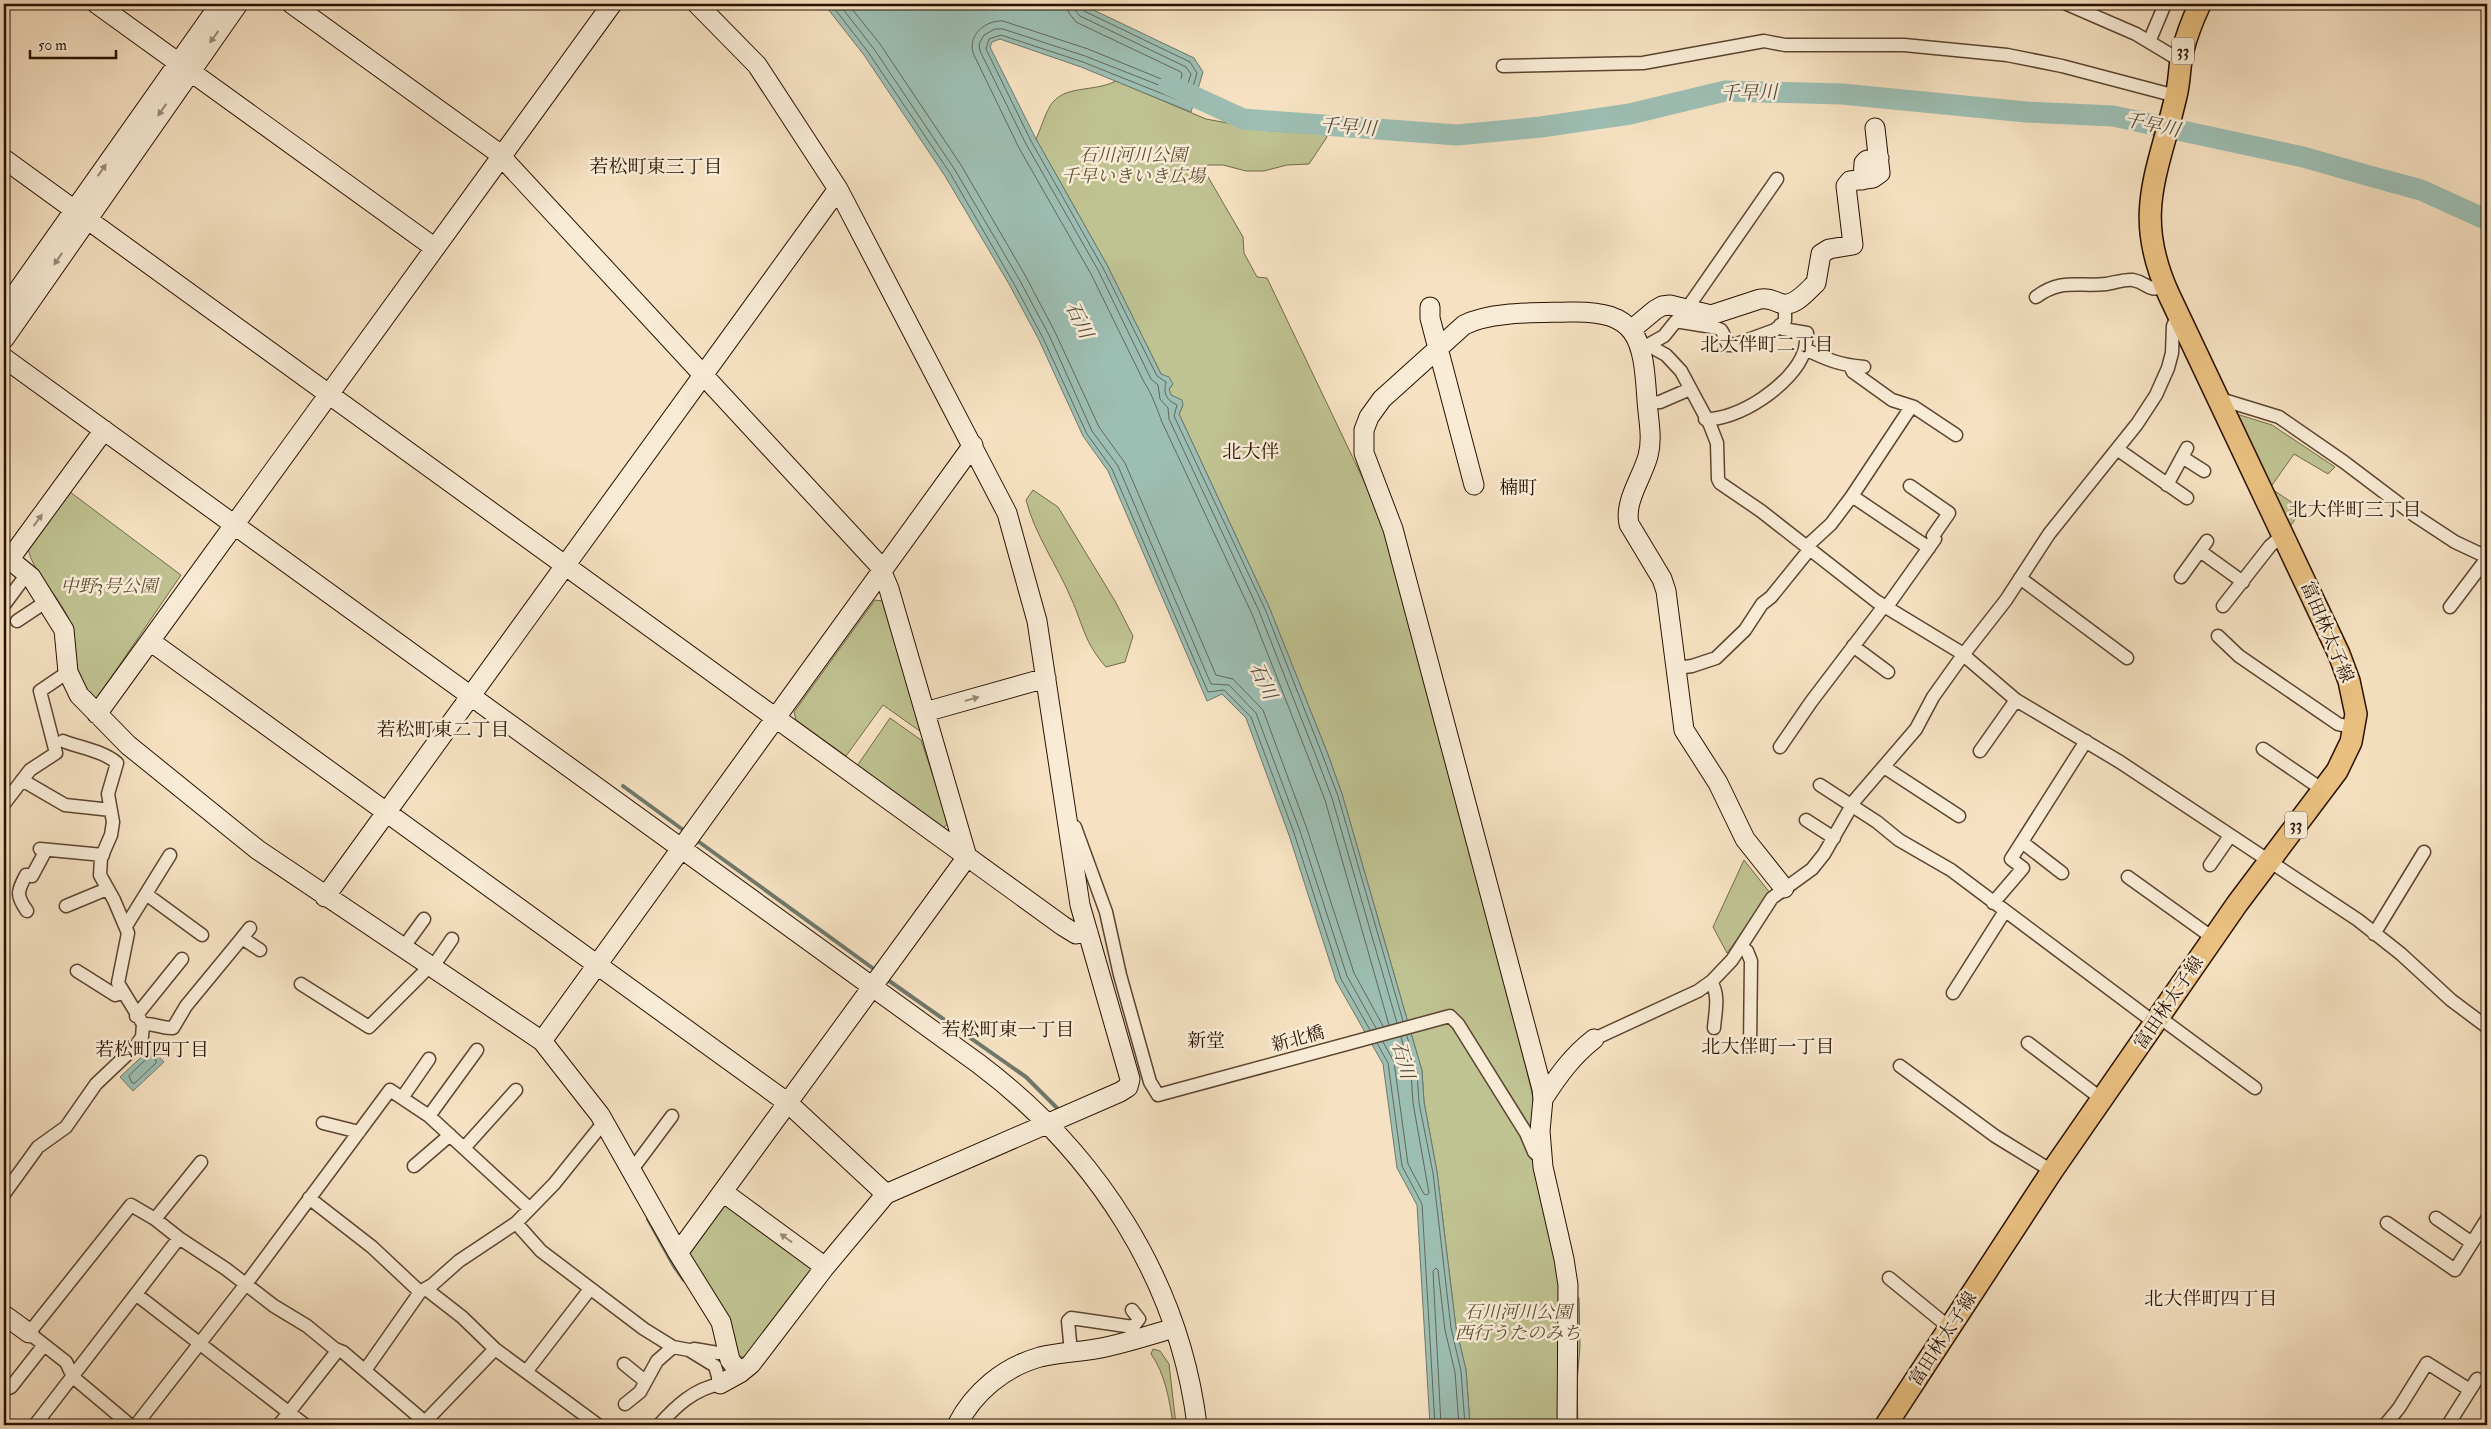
<svg xmlns="http://www.w3.org/2000/svg" width="2491" height="1429" viewBox="0 0 2491 1429" font-family="'IM FELL Double Pica','Noto Serif JP',serif">
<style>
.green{fill:#bfc291;stroke:#746948}
.water{fill:#9dbeb3;stroke:#6f786b}
.lines{fill:none;stroke-linecap:round;stroke-linejoin:round}
.shore{stroke:#63675a;stroke-width:1}
.stream{stroke:#6f786b;stroke-width:4}
.river{stroke:#9dbeb3;stroke-width:21}
.street-casing{stroke:#5c4430;stroke-width:15}
.secondary-casing{stroke:#291000;stroke-width:21}
.primary-casing{stroke:#291000;stroke-width:24}
.street{stroke:#f9ecd7;stroke-width:12}
.secondary{stroke:#f9ecd7;stroke-width:19}
.primary{stroke:#ebc181;stroke-width:21}
.oneway{fill:#9b8976}
.labels{text-anchor:middle;dominant-baseline:central;stroke-width:5;stroke-linejoin:round;paint-order:stroke}
.shield{fill:#f9ecd7;stroke:#675240;stroke-width:1}
.shield-label{font-size:16px;font-weight:bold;fill:#291000}
.park-label{font-size:18px;font-style:italic;fill:#5e4e33;stroke:#f9ecd7}
.street-label{font-size:18px;fill:#291000;stroke:#f9ecd7}
.water-label{font-size:19px;font-style:italic;fill:#524d3f;stroke:#f9ecd7}
.neighbourhood-label{font-size:19px;fill:#291000;stroke:#f9ecd7}
</style>
<rect width="100%" height="100%" fill="#f6e2c2"/>
<filter id="stains"><feTurbulence type="fractalNoise" baseFrequency=".004" numOctaves="4"/><feColorMatrix values="0 0 0 0 .2 0 0 0 0 .09 0 0 0 0 .02 0 0 0 .5 -.17"/></filter>
<radialGradient id="worn" r=".72"><stop offset=".6" stop-color="#630" stop-opacity="0"/><stop offset="1" stop-color="#630" stop-opacity=".3"/></radialGradient>
<path class="green" d="M 1116,81 L 1206,119 L 1271,131 L 1325,134 L 1327,137 L 1309,164 L 1287,165 L 1264,171 L 1246,171 L 1223,165 L 1208,165 L 1204,170 L 1243,237 L 1244,253 L 1257,277 L 1267,278 L 1385,525 L 1526,1067 C 1529,1084 1540,1112 1529,1127 L 1568,1285 L 1579,1298 L 1580,1347 L 1577,1382 L 1578,1425 L 1470,1425 L 1466,1370 L 1456,1328 L 1437,1172 L 1424,1102 L 1422,1071 L 1342,794 L 1327,752 L 1269,607 L 1179,414 L 1183,405 L 1171,395 L 1169,389 L 1172,386 L 1171,381 L 1161,374 L 1107,265 L 1036,139 C 1041,129 1044,116 1050,106 C 1064,84 1092,93 1116,81 Z
M 2230,412 L 2272,425 L 2335,467 L 2328,474 L 2294,454 L 2270,488 L 2302,509 L 2287,531 Z
M 1033,490 L 1058,507 L 1115,601 L 1133,636 L 1125,662 L 1106,667 C 1084,642 1084,627 1071,598 C 1057,565 1035,535 1026,500 Z
M 70,492 L 181,575 L 95,701 C 71,678 79,654 71,625 C 63,599 32,573 28,548 Z
M 875,600 L 882,601 L 924,734 L 883,705 L 846,756 L 796,720 L 794,712 Z
M 890,718 L 921,740 L 949,823 L 942,829 L 857,766 Z
M 1744,860 L 1770,893 L 1727,953 L 1713,927 Z
M 727,1202 L 814,1269 L 746,1358 L 739,1356 L 721,1310 L 687,1256 Z
M 1153,1349 L 1160,1351 L 1169,1364 L 1176,1425 L 1173,1425 C 1170,1402 1165,1373 1151,1354 Z"/>
<path class="water" d="M 824,4 L 1081,4 L 1194,58 L 1203,72 L 1191,112 L 1081,67 L 1000,39 L 992,42 L 990,47 L 1036,139 L 1107,265 L 1161,374 L 1169,377 L 1173,384 L 1169,389 L 1171,395 L 1182,400 L 1183,405 L 1179,414 L 1269,607 L 1327,752 L 1342,794 L 1422,1071 L 1424,1102 L 1437,1172 L 1456,1328 L 1466,1370 L 1470,1425 L 1430,1425 L 1417,1205 L 1397,1168 L 1383,1064 L 1336,981 L 1289,835 L 1246,718 L 1222,694 L 1207,701 L 1108,471 L 1083,436 L 1039,340 L 1009,284 L 945,176 L 864,55 Z
M 151,1048 L 164,1062 L 133,1091 L 120,1077 Z"/>
<g class="lines">
<path class="shore" d="M 831,4 L 868,52 L 950,173 L 1013,282 L 1043,338 L 1087,434 L 1112,469 L 1208,692 L 1224,690 L 1251,717 L 1294,833 L 1341,979 L 1370,1030
M 839,4 L 874,49 L 955,170 L 1019,279 L 1049,335 L 1092,431 L 1118,466 L 1211,684 L 1229,685 L 1256,713 L 1300,831 L 1347,976 L 1376,1028
M 848,4 L 880,44 L 961,165 L 1025,275 L 1055,332 L 1099,427 L 1125,463 L 1216,675 L 1233,679 L 1263,710 L 1307,829 L 1354,973 L 1383,1026
M 1067,4 L 1069,13 L 1076,22 L 1181,72 L 1182,75 L 1179,85 L 1176,85 L 1088,49 L 1003,21 C 985,20 968,35 973,53 L 1019,148 L 1091,274 L 1144,382 C 1152,394 1157,409 1162,422 L 1252,614 L 1309,759 L 1325,800 L 1389,1025
M 1074,4 L 1075,10 L 1080,16 L 1186,67 L 1191,74 L 1184,95 L 1085,56 L 1003,29 L 995,29 L 984,35 L 979,44 L 980,51 L 1026,144 L 1098,270 L 1151,379 L 1158,385 L 1160,399 L 1168,408 L 1169,419 L 1259,611 L 1316,756 L 1332,798 L 1397,1023
M 1081,4 L 1084,11 L 1190,62 L 1197,73 L 1188,104 L 1083,62 L 1001,35 L 989,39 L 986,49 L 1031,141 L 1103,268 L 1157,376 L 1166,382 C 1163,393 1166,400 1177,405 L 1174,416 L 1265,609 L 1322,754 L 1338,796 L 1403,1021
M 1407,1036 L 1417,1072 L 1419,1103 L 1433,1173 L 1451,1328 L 1461,1371 L 1465,1425
M 1383,1042 L 1394,1062 L 1408,1164 L 1424,1194 L 1427,1195 L 1429,1193 L 1413,1103 L 1411,1073 L 1401,1037
M 1377,1043 L 1388,1063 L 1402,1166 L 1422,1204 L 1435,1425
M 150,1056 L 156,1060 L 156,1063 L 135,1083 L 132,1083 L 129,1076 Z
M 1441,1425 L 1433,1271 L 1436,1268 L 1438,1270 L 1445,1330 L 1455,1372 L 1459,1425"/>
<path class="stream" d="M 623,786 L 686,832
M 695,839 L 878,972
M 885,978 L 1026,1077 L 1057,1108
M 648,1219 L 674,1266 L 684,1280"/>
<path class="river" d="M 1169,85 L 1243,119 L 1457,135 L 1541,127 L 1630,114 L 1725,91 L 1842,94 L 2026,112 L 2113,116 L 2303,157 L 2366,175 L 2421,190 L 2487,220"/>
<g class="street-casing">
<path id="street" d="M 2067,4 L 2136,34 L 2181,61
M 2149,42 L 2165,4
M 1503,66 L 1643,63 L 1764,41 L 1785,45 L 1904,45 L 2007,55 L 2062,66 L 2176,96
M 2036,297 C 2062,278 2077,287 2106,284 C 2114,283 2124,279 2133,280 C 2149,283 2146,292 2165,287
M 1686,310 L 1777,179
M 1653,343 L 1655,349 L 1666,355 L 1681,371 L 1710,425 L 1717,443 L 1718,479 L 1720,483 L 1761,511 L 1876,601 L 1960,652 L 2016,700 L 2120,762 L 2358,920 L 2401,954 L 2451,1000 L 2487,1027
M 1646,346 L 1664,336 L 1676,321 C 1683,323 1718,327 1721,330 C 1724,334 1726,340 1728,345 L 1734,345 L 1775,330 L 1785,321 L 1785,304
M 1805,349 C 1826,359 1839,365 1864,367
M 1850,366 L 1853,372 L 1892,400 L 1914,407 L 1956,435
M 2217,398 L 2279,417 L 2344,462 L 2414,515 L 2455,542 L 2487,557
M 1647,403 L 1660,402 L 1690,389
M 1911,407 L 1852,496 L 1929,548
M 1705,419 C 1738,421 1793,384 1804,352 C 1806,347 1806,339 1807,333 L 1783,329 L 1780,325
M 2117,449 L 2187,498
M 2182,457 L 2204,471
M 2167,485 L 2187,448
M 1806,547 L 1831,524 L 1852,496
M 2200,551 L 2243,582
M 2181,577 L 2207,541
M 2020,578 L 2127,658
M 4,605 L 27,574
M 2223,606 L 2270,546 L 2283,535
M 2450,607 L 2487,558
M 1886,608 L 1935,539 L 1933,536 L 1949,513 L 1910,486
M 17,621 L 47,601
M 2218,636 L 2239,656 L 2338,724 L 2354,728
M 1853,646 L 1888,672
M 1677,668 L 1692,666 L 1716,658 L 1745,630 L 1762,604 L 1771,597 L 1809,550
M 1780,747 L 1811,702 L 1884,606
M 2263,749 L 2323,790
M 1980,751 L 2016,700
M 1884,767 L 1959,816
M 22,780 L 65,805 L 111,810
M 1820,785 L 1877,822 L 1899,840 L 1951,870 L 2155,1023
M 4,804 L 30,770 L 56,753 L 40,691 L 68,672
M 1806,820 L 1834,838
M 1070,828 L 1075,827 L 1106,912 L 1120,975 L 1150,1082 L 1158,1095 L 1450,1016 L 1458,1024 L 1526,1133 L 1534,1152 L 1542,1159
M 2022,842 L 2062,873
M 40,849 L 103,855
M 2210,865 L 2230,836
M 2128,877 L 2213,938
M 146,894 L 202,935
M 1993,903 L 2023,868 L 2011,859 L 2086,741
M 66,906 L 107,889
M 27,911 C 16,895 17,892 26,875 L 32,876 L 46,850
M 126,926 L 170,855
M 2374,934 L 2424,852
M 242,938 L 250,928
M 1741,947 L 1747,951 L 1751,961 L 1750,1047
M 403,948 L 424,919
M 432,968 L 452,939
M 77,971 L 115,995 L 122,993
M 1711,982 C 1720,995 1715,1013 1714,1028
M 301,984 L 369,1027 L 430,966
M 1953,993 L 2005,911
M 136,1016 L 182,959
M 2159,1017 L 2255,1088
M 143,1024 C 155,1023 162,1029 173,1028 L 186,1006 L 242,938 L 260,950
M 1594,1039 L 1698,991 L 1712,981 L 1732,960 L 1772,898 L 1812,869 L 1824,854 L 1855,800 L 1916,729 L 1933,697 L 1963,655 L 2006,600 L 2049,534 L 2137,424 L 2156,395 L 2168,368 L 2172,353 L 2173,326 L 2178,314
M 2028,1043 L 2103,1100
M 1900,1066 L 1995,1136 L 2052,1171
M 402,1098 L 429,1059
M 429,1116 L 477,1050
M 323,1123 L 359,1132
M 464,1148 L 516,1090
M 414,1166 L 450,1135
M 631,1171 L 672,1116
M 4,1194 L 38,1147 L 66,1127 L 96,1084 L 135,1047 L 142,1037 L 143,1024 L 118,983 L 128,933 L 114,900 L 100,875 L 101,858 L 111,835 L 113,822 L 108,794 L 117,763 C 103,751 81,748 63,741
M 309,1198 L 372,1247 L 420,1292
M 2436,1218 L 2472,1243
M 155,1219 L 201,1162
M 516,1223 L 541,1251 L 644,1329 L 673,1347 L 689,1350 L 715,1366 L 720,1384 C 694,1389 676,1406 659,1425
M 2387,1223 L 2455,1270 L 2487,1219
M 1889,1278 L 1950,1328
M 426,1289 L 462,1317 L 495,1349 L 598,1425
M 137,1295 L 305,1425
M 694,1349 L 718,1353 L 728,1351
M 1071,1352 L 1068,1321 L 1071,1318 L 1133,1327 L 1139,1319 L 1132,1310
M 624,1364 L 645,1381
M 366,1369 L 420,1292 L 432,1285 L 459,1261 L 516,1223 L 554,1184 L 604,1122
M 526,1372 L 590,1289
M 4,1390 L 11,1387 L 44,1345
M 625,1404 L 640,1392 L 657,1361 L 673,1347
M 35,1425 L 179,1238
M 130,1425 L 73,1377 L 66,1362 L 29,1333 L 131,1205 L 155,1219 L 179,1238 L 226,1269 L 274,1306 L 307,1326 L 335,1349 L 343,1352 L 425,1422
M 136,1425 L 246,1284 L 390,1090 L 429,1116 L 530,1209
M 279,1425 L 338,1350
M 422,1425 L 495,1349
M 2385,1425 L 2399,1408 L 2427,1363 L 2470,1390
M 2448,1425 L 2477,1379"/>
</g>
<g class="secondary-casing">
<path id="secondary" d="M 97,4 L 435,248
M 292,4 L 497,152 L 879,565 L 889,589 L 967,857 L 678,1253
M 697,4 L 757,65 L 838,189 L 1007,513 L 1037,621 L 1080,905 L 1130,1079 L 1128,1087 L 1120,1092 L 886,1194 L 825,1267 L 751,1364 L 740,1373 L 720,1384
M 4,159 L 1063,926 L 1076,934 L 1088,932
M 1863,180 L 1864,163 L 1867,160 L 1879,158
M 1430,307 L 1430,318 L 1474,485
M 4,310 L 220,4
M 1631,330 L 1655,310 L 1662,306 L 1670,305 L 1711,315 L 1760,299 C 1771,297 1774,302 1783,304 C 1796,306 1808,290 1816,283 L 1821,254 L 1829,249 L 1853,245 L 1846,186 L 1850,181 L 1873,178 L 1880,173 L 1875,128
M 4,339 L 238,4
M 4,358 L 979,1064 C 1096,1152 1179,1279 1197,1425
M 4,555 L 31,577 L 64,630 L 68,672 L 79,695 L 128,745 L 258,850 L 542,1041 L 600,1115 L 678,1253 L 721,1322 L 730,1360 L 740,1373
M 9,560 L 104,430
M 150,641 L 788,1103 L 886,1194
M 925,712 L 1046,678
M 97,714 L 612,4
M 325,897 L 838,189
M 542,1041 L 973,445
M 1543,1099 C 1558,1076 1572,1056 1594,1039
M 723,1192 L 825,1267
M 4,1315 L 29,1333
M 957,1425 C 974,1392 1004,1367 1040,1357 C 1060,1352 1081,1352 1101,1348 C 1126,1343 1150,1335 1174,1328
M 1567,1425 L 1568,1285 L 1564,1259 L 1543,1167 L 1540,1131 L 1543,1099 L 1542,1089 L 1393,529 L 1364,453 L 1364,430 L 1369,417 L 1382,399 L 1464,325 C 1491,311 1539,313 1569,312 C 1639,310 1643,339 1647,400 C 1648,418 1653,438 1648,456 C 1642,478 1624,501 1629,524 L 1662,579 L 1666,591 L 1684,730 L 1718,783 L 1745,839 L 1784,888"/>
</g>
<g class="primary-casing">
<path id="primary" d="M 1886,1425 L 2052,1171 L 2237,904 L 2337,771 L 2351,742 L 2356,714 L 2349,681 L 2339,654 L 2169,295 C 2132,214 2158,174 2176,96 C 2180,81 2179,65 2183,50 C 2187,34 2193,19 2200,4"/>
</g>
<use href="#street" class="street"/>
<use href="#secondary" class="secondary"/>
<use href="#primary" class="primary"/>
</g>
<defs><path id="oneway-solid" d="M-6-.8H1V-3.2L6.5 0L1 3.2V.8H-6Z" transform="scale(1.25)"/></defs>
<g class="oneway">
<use href="#oneway-solid" transform="translate(214 37) rotate(126)"/>
<use href="#oneway-solid" transform="translate(162 110) rotate(125)"/>
<use href="#oneway-solid" transform="translate(102 170) rotate(-55)"/>
<use href="#oneway-solid" transform="translate(58 259) rotate(124)"/>
<use href="#oneway-solid" transform="translate(38 520) rotate(-54)"/>
<use href="#oneway-solid" transform="translate(972 699) rotate(-16)"/>
<use href="#oneway-solid" transform="translate(786 1238) rotate(-144)"/>
</g>
<g class="labels">
<g class="shield">
<rect x="2172" y="37.5" width="22" height="27" rx="4"/>
<rect x="2285" y="811.5" width="22" height="27" rx="4"/>
</g>
<g class="shield-label">
<text x="2183" y="51">33</text>
<text x="2296" y="825">33</text>
</g>
<g class="park-label">
<text x="1133" y="155">石川河川公園<tspan x="1133" dy="21">千早いきいき広場</tspan></text>
<text x="109" y="586">中野3号公園</text>
<text x="1518" y="1312">石川河川公園<tspan x="1518" dy="21">西行うたのみち</tspan></text>
</g>
<g class="street-label">
<text transform="translate(2327 632) rotate(67)">富田林太子線</text>
<text transform="translate(2169 1003) rotate(-56)">富田林太子線</text>
<text transform="translate(1298 1039) rotate(-15)">新北橋</text>
<text transform="translate(1943 1339) rotate(-57)">富田林太子線</text>
</g>
<g class="water-label">
<text transform="translate(1749 93) rotate(-1)">千早川</text>
<text transform="translate(2152 125) rotate(12)">千早川</text>
<text transform="translate(1348 127) rotate(4)">千早川</text>
<text transform="translate(1079 320) rotate(64)">石川</text>
<text transform="translate(1263 681) rotate(65)">石川</text>
<text transform="translate(1403 1060) rotate(75)">石川</text>
</g>
<g class="neighbourhood-label">
<text x="656" y="167">若松町東三丁目</text>
<text x="1767" y="345">北大伴町二丁目</text>
<text x="1251" y="452">北大伴</text>
<text x="1518" y="488">楠町</text>
<text x="2355" y="510">北大伴町三丁目</text>
<text x="443" y="730">若松町東二丁目</text>
<text x="1008" y="1030">若松町東一丁目</text>
<text x="1206" y="1041">新堂</text>
<text x="1768" y="1047">北大伴町一丁目</text>
<text x="152" y="1050">若松町四丁目</text>
<text x="2211" y="1299">北大伴町四丁目</text>
</g>
</g>
<rect width="2491" height="1429" fill="none" stroke="#f6e2c2" stroke-width="20"/>
<rect x="5" y="5" width="2481" height="1419" fill="none" stroke="#291000" stroke-width="2.5"/>
<rect x="10" y="10" width="2471" height="1409" fill="none" stroke="#291000"/>
<path d="M30 50v8h86v-8" fill="none" stroke="#291000" stroke-width="2.5"/>
<text x="38" y="50" font-size="15" fill="#291000" stroke="#f9ecd7" stroke-width="4" paint-order="stroke">50 m</text>
<rect width="100%" height="100%" filter="url(#stains)"/>
<rect width="100%" height="100%" fill="url(#worn)"/>
</svg>
